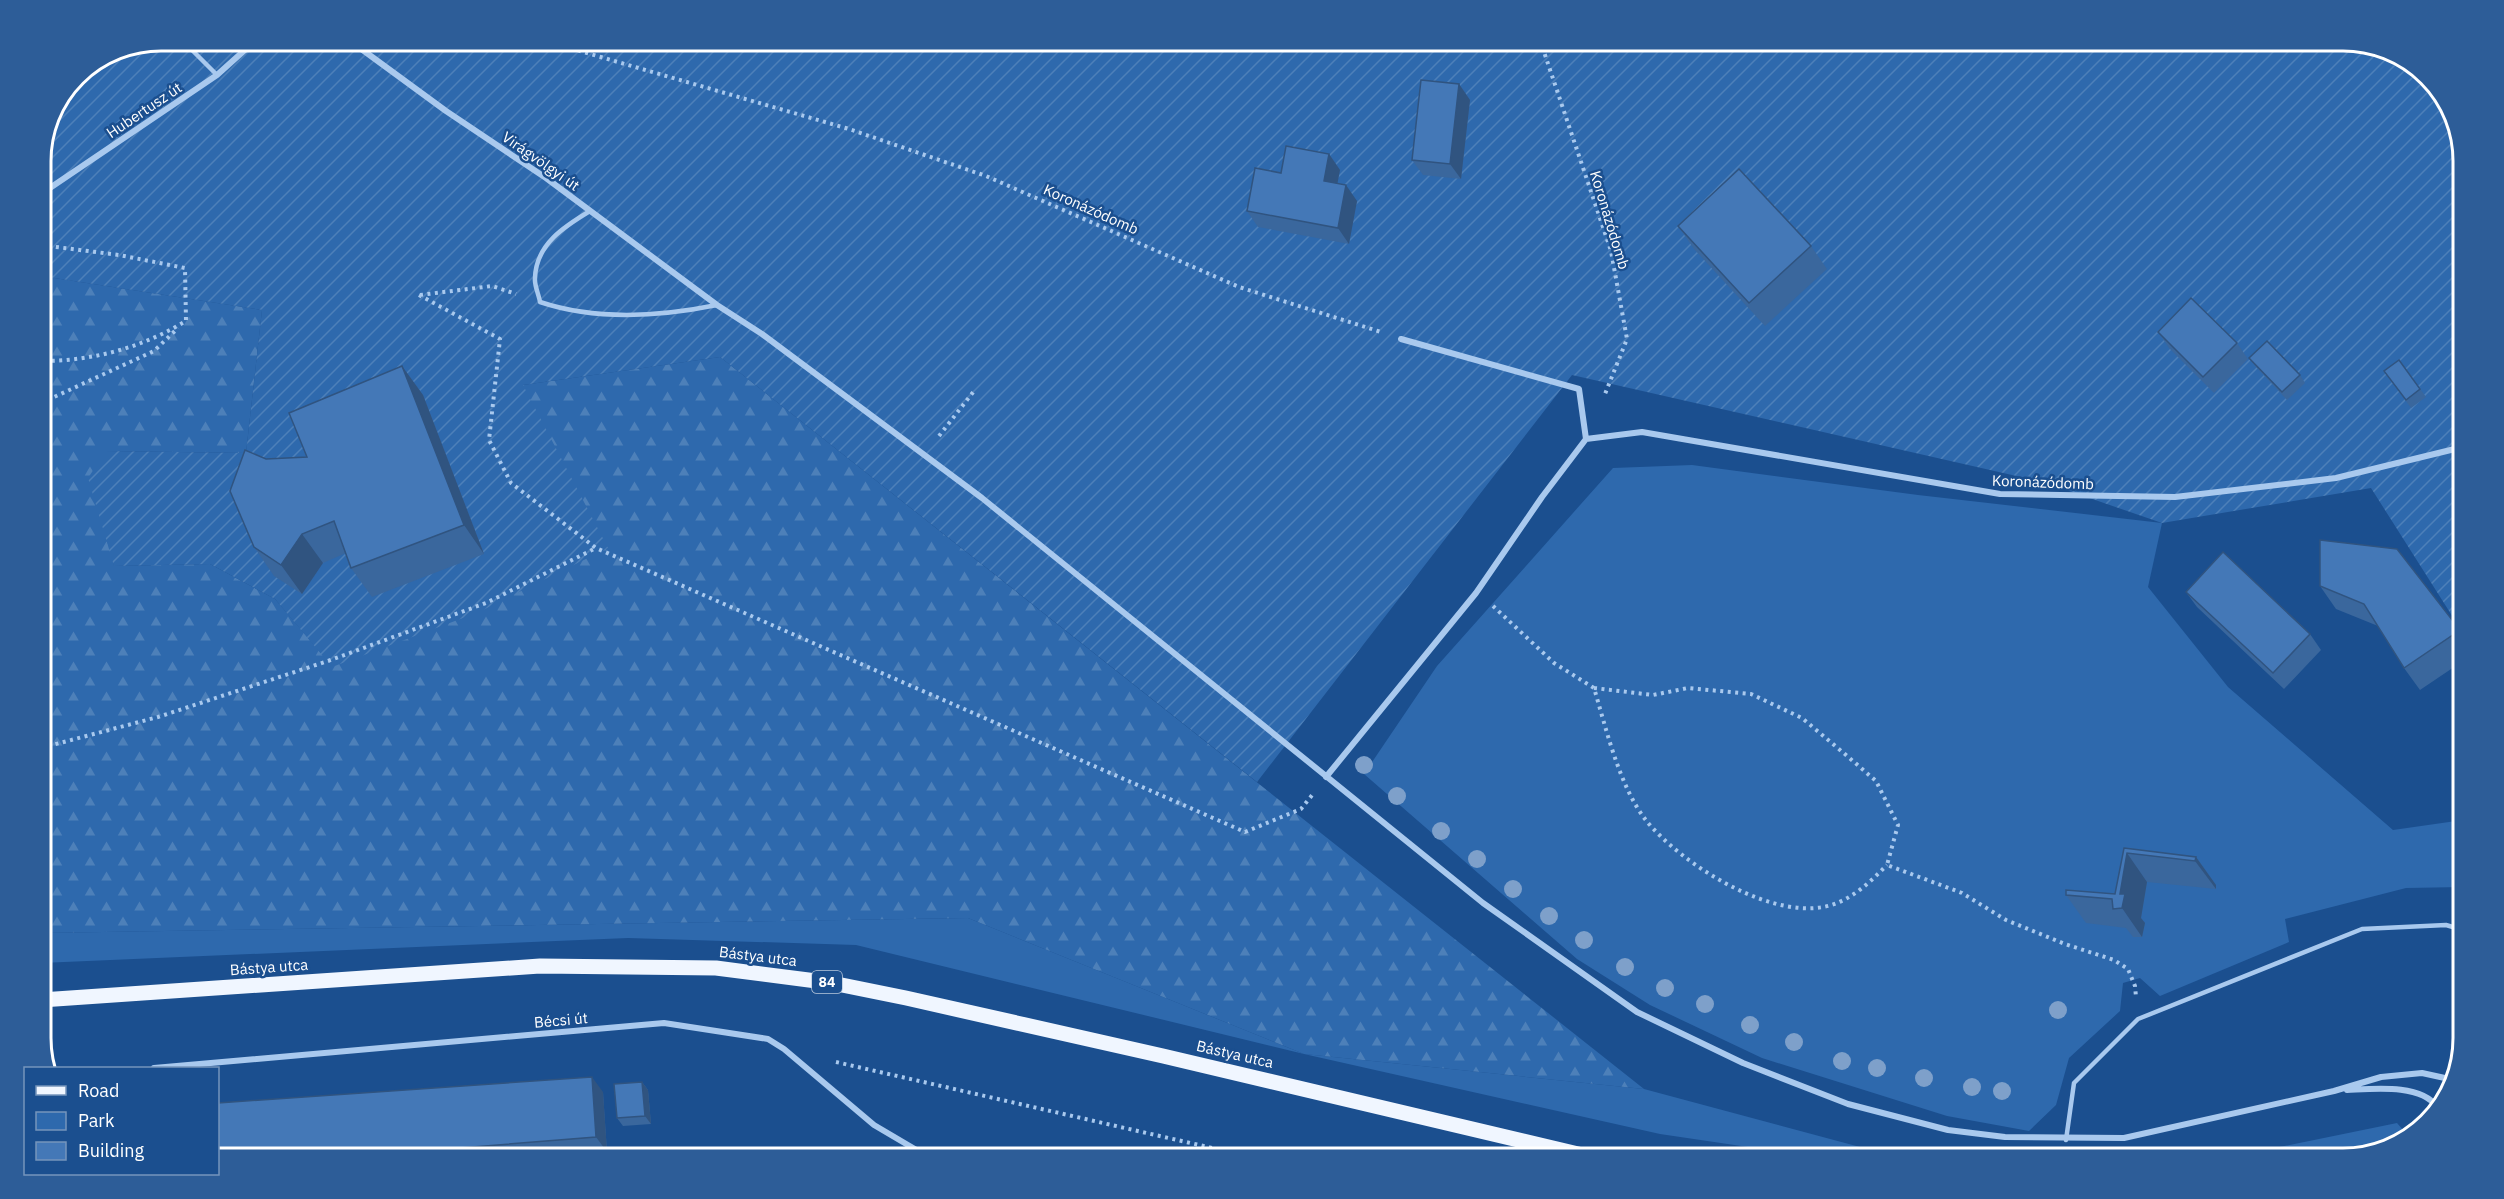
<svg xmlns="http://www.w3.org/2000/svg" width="2504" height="1199" viewBox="0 0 2504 1199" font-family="'IBM Plex Sans',sans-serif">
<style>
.green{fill:#2e69ad}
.forest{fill:url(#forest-firs)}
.garden{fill:url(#garden-furrows)}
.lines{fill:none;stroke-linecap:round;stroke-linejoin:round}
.path{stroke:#a9c9ee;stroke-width:4;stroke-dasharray:3 4.5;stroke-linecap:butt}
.service{stroke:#a9c9ee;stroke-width:4.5}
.minor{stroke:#a9c9ee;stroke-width:6}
.primary{stroke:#f0f6ff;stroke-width:15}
.tree{fill:#7ea0ca}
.wall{fill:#3a679d}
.shaded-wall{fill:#305480}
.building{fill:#4478b7;stroke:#305480;stroke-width:1.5}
.labels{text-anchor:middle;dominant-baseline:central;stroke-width:5;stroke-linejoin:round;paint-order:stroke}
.shield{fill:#1b4f8f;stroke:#bbcadd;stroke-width:1.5}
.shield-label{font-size:14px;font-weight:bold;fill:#fff}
.street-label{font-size:15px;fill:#fff;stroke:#1b4f8f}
.rim{fill:none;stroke:#fff;stroke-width:3}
</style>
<defs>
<pattern id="forest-firs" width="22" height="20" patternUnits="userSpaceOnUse" patternTransform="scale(1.5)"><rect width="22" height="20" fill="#2e69ad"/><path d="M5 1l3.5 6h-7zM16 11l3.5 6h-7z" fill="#4d80b9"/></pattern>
<pattern id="garden-furrows" width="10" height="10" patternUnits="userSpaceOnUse" patternTransform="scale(1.5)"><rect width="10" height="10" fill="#2e69ad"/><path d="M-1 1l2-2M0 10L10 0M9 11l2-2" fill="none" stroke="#4d80b9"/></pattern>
</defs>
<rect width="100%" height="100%" fill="#1b4f8f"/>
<path class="green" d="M 1692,465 L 1918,495 L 2162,523 L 2148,587 L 2228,687 L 2393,830 L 2463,820 L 2463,887 L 2406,888 L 2285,919 L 2289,942 L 2160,996 L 2140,978 L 2123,983 L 2120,1011 L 2069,1058 L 2056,1105 L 2029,1131 L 1947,1116 L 1762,1058 L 1650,1005 L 1577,959 L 1364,774 L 1437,666 L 1613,468 Z
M 968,918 L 1304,1054 L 1644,1089 L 1901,1158 L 1822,1158 L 1660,1134 L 1304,1054 L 856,945 L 628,938 L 41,963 L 41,933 Z
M 2397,1123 L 2410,1138 L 2344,1158 L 2226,1158 Z"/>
<path class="forest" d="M 41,276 L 262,310 L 246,453 L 106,451 L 114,566 L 210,564 L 275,599 L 332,666 L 523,385 L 720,357 L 1644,1089 L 1304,1054 L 968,918 L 41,933 Z"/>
<path class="garden" d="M 161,41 L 2343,41 L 2396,53 L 2443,94 L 2463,153 L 2463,633 L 2371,488 L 2162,523 L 2043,482 L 1572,375 L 1257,782 L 720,357 L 523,385 L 608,548 L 479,612 L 332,667 L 275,599 L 210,564 L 114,566 L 88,478 L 106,451 L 246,453 L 262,310 L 41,276 L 41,153 L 50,114 L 76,75 L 115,50 Z"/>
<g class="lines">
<path class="path" d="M 542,40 L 849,129 L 986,176 L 1239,287 L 1381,332
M 1540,40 L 1611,251 L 1627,339 L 1605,394
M 41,245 L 119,255 L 185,268 L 186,321 C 141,348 93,361 41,361
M 419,295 L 500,339 L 489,440 L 511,483 L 596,548 L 1245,832 L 1301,809 L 1313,794
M 420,295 L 492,286 L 516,294
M 41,403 L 154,351 L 178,328
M 939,436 L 974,391
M 1493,606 L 1554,663 L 1594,688 C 1606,728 1619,785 1645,819 C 1680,864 1779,927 1837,903 C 1857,895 1872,880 1887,865
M 1594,688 L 1653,695 L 1688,688 L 1751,694 L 1802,718 L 1846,755 L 1876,781 L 1898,825 L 1887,865 L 1962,893 L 2006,920 L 2065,944 L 2114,960 L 2128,969 L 2135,986 L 2136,997
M 41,748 L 158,717 L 328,661 L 486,603 L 596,548
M 836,1062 L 1256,1158"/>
<path class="service" d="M 182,40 L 217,75
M 590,211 C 565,226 536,244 535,278 C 534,285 539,295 540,302 C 597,321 658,317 717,305
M 2066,1140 L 2074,1083 L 2138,1019 L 2362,929 L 2446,925 L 2463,930"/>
<path class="minor" d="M 349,40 L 446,111 L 546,178 L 717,305 L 762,334 L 982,498 L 1483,903 L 1637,1012 L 1743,1063 L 1848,1104 L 1948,1130 L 2005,1137 L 2124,1138 L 2334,1091 L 2381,1077 L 2422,1073 L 2454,1080
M 41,194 L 217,75 L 256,40
M 1401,339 L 1579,389 L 1586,439 L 1642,432 L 2000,494 L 2175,497 L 2336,478 L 2463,447
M 1326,777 L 1476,593 L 1542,497 L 1586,439
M 154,1068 L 664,1023 L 768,1039 L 784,1049 L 874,1125 L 930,1158
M 2347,1090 C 2371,1089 2421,1083 2437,1107"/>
<path class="primary" d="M 41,1000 L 540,966 L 716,968 L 832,983 L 906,998 L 1163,1056 L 1595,1158"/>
</g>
<g class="tree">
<circle cx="1364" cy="765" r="9"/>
<circle cx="1397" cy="796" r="9"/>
<circle cx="1441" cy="831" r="9"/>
<circle cx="1477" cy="859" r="9"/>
<circle cx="1513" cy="889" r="9"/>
<circle cx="1549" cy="916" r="9"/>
<circle cx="1584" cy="940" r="9"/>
<circle cx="1625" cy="967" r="9"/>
<circle cx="1665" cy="988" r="9"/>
<circle cx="1705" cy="1004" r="9"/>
<circle cx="2058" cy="1010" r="9"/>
<circle cx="1750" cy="1025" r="9"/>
<circle cx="1794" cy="1042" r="9"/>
<circle cx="1842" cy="1061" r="9"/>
<circle cx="1877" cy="1068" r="9"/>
<circle cx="1924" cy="1078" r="9"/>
<circle cx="1972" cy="1087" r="9"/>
<circle cx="2002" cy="1091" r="9"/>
</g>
<path class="wall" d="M 1459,84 L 1470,100 L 1461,179 L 1423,175 L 1412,160 Z
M 1329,154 L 1340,170 L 1337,183 L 1357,201 L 1349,244 L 1258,227 L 1247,211 L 1281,173 Z
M 1678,226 L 1811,246 L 1827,269 L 1765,326 L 1694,249 Z
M 2158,332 L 2237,343 L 2248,359 L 2214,393 L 2169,348 Z
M 2249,358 L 2300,375 L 2305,383 L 2287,400 L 2255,366 Z
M 2399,360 L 2426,397 L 2411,408 L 2384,371 Z
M 402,366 L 423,395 L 484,554 L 372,597 L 351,568 L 346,553 L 323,563 L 302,594 L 274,576 L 254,547 L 266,459 L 307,457 Z
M 2397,549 L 2463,635 L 2463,661 L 2420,690 L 2404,668 L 2378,626 L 2336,609 L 2320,586 Z
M 2186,592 L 2310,634 L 2321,650 L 2284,689 L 2197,607 Z
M 2124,848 L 2196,857 L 2216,885 L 2216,889 L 2147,882 L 2141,918 L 2145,923 L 2142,937 L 2133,937 L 2126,928 L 2086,923 L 2066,895 L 2115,894 Z
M 642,1082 L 648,1090 L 651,1124 L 623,1126 L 617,1118 Z
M 603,1092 L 607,1152 L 534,1158 L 218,1158 Z"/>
<path class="shaded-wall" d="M 1459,84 L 1470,100 L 1461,179 L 1450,164 Z
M 1329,154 L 1340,170 L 1335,196 L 1324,181 Z
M 1346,185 L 1357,201 L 1349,244 L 1338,228 Z
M 402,366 L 423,395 L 484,554 L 464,525 Z
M 302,534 L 323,563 L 302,594 L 281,565 Z
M 2127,853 L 2147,882 L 2141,918 L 2145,923 L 2142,937 L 2122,908 L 2120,894 Z
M 2196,857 L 2216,885 L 2216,889 L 2195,861 Z
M 592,1077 L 603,1092 L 607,1152 L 596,1137 Z
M 642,1082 L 648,1090 L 651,1124 L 645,1116 Z
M 423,1151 L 428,1158 L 423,1158 Z"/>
<path class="building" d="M 1421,80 L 1459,84 L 1450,164 L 1412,160 Z
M 1286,146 L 1329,154 L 1324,181 L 1346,185 L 1338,228 L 1247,211 L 1255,168 L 1281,173 Z
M 1739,169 L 1811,246 L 1749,303 L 1678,226 Z
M 2463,262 L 2463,283 L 2453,270 Z
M 2191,298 L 2237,343 L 2203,377 L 2158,332 Z
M 2267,341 L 2300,375 L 2282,392 L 2249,358 Z
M 2399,360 L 2420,389 L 2406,400 L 2384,371 Z
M 402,366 L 464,525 L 351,568 L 334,521 L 302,534 L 281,565 L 254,547 L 230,491 L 245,450 L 266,459 L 307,457 L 289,413 Z
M 2320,540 L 2397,549 L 2460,630 L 2404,668 L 2364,604 L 2320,586 Z
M 2223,552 L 2310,634 L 2273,673 L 2186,592 Z
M 2124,848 L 2196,857 L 2195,861 L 2127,853 L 2120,894 L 2125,894 L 2122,908 L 2113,909 L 2112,899 L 2066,895 L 2066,890 L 2115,894 Z
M 592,1077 L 596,1137 L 423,1151 L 423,1158 L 390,1158 L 389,1150 L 359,1152 L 358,1148 L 299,1153 L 300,1158 L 218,1158 L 218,1103 Z
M 642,1082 L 645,1116 L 617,1118 L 614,1084 Z"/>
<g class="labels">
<rect class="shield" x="812" y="971" width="30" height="22" rx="4.5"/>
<g class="shield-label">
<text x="827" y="982">84</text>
</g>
<g class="street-label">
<text transform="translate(144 110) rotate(-34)">Hubertusz út</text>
<text transform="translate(541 161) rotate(35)">Virágvölgyi út</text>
<text transform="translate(1091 209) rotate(24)">Koronázódomb</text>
<text transform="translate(1610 220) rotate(73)">Koronázódomb</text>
<text transform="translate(2043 482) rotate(2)">Koronázódomb</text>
<text transform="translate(758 956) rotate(7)">Bástya utca</text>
<text transform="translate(269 967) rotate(-4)">Bástya utca</text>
<text transform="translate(561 1020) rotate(-5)">Bécsi út</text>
<text transform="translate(1235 1054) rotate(13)">Bástya utca</text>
</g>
</g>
<path d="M0 0H2504V1199H0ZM161 51H2343A110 110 0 0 1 2453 161V1038A110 110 0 0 1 2343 1148H161A110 110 0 0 1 51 1038V161A110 110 0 0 1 161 51Z" fill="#2d5d98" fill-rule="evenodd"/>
<path class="rim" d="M161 51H2343A110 110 0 0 1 2453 161V1038A110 110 0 0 1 2343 1148H161A110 110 0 0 1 51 1038V161A110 110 0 0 1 161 51Z"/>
<rect x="24" y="1067" width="195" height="108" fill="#1b4f8f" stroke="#7695bc" stroke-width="1.5"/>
<rect x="36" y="1086" width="30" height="9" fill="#f0f6ff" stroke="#7695bc" stroke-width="1.5"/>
<text x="78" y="1097" font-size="18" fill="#ffffff">Road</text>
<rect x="36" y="1112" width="30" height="18" fill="#2e69ad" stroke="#7695bc" stroke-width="1.5"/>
<text x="78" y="1127" font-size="18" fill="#ffffff">Park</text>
<rect x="36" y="1142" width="30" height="18" fill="#4478b7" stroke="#7695bc" stroke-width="1.5"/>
<text x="78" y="1157" font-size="18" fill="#ffffff">Building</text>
</svg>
